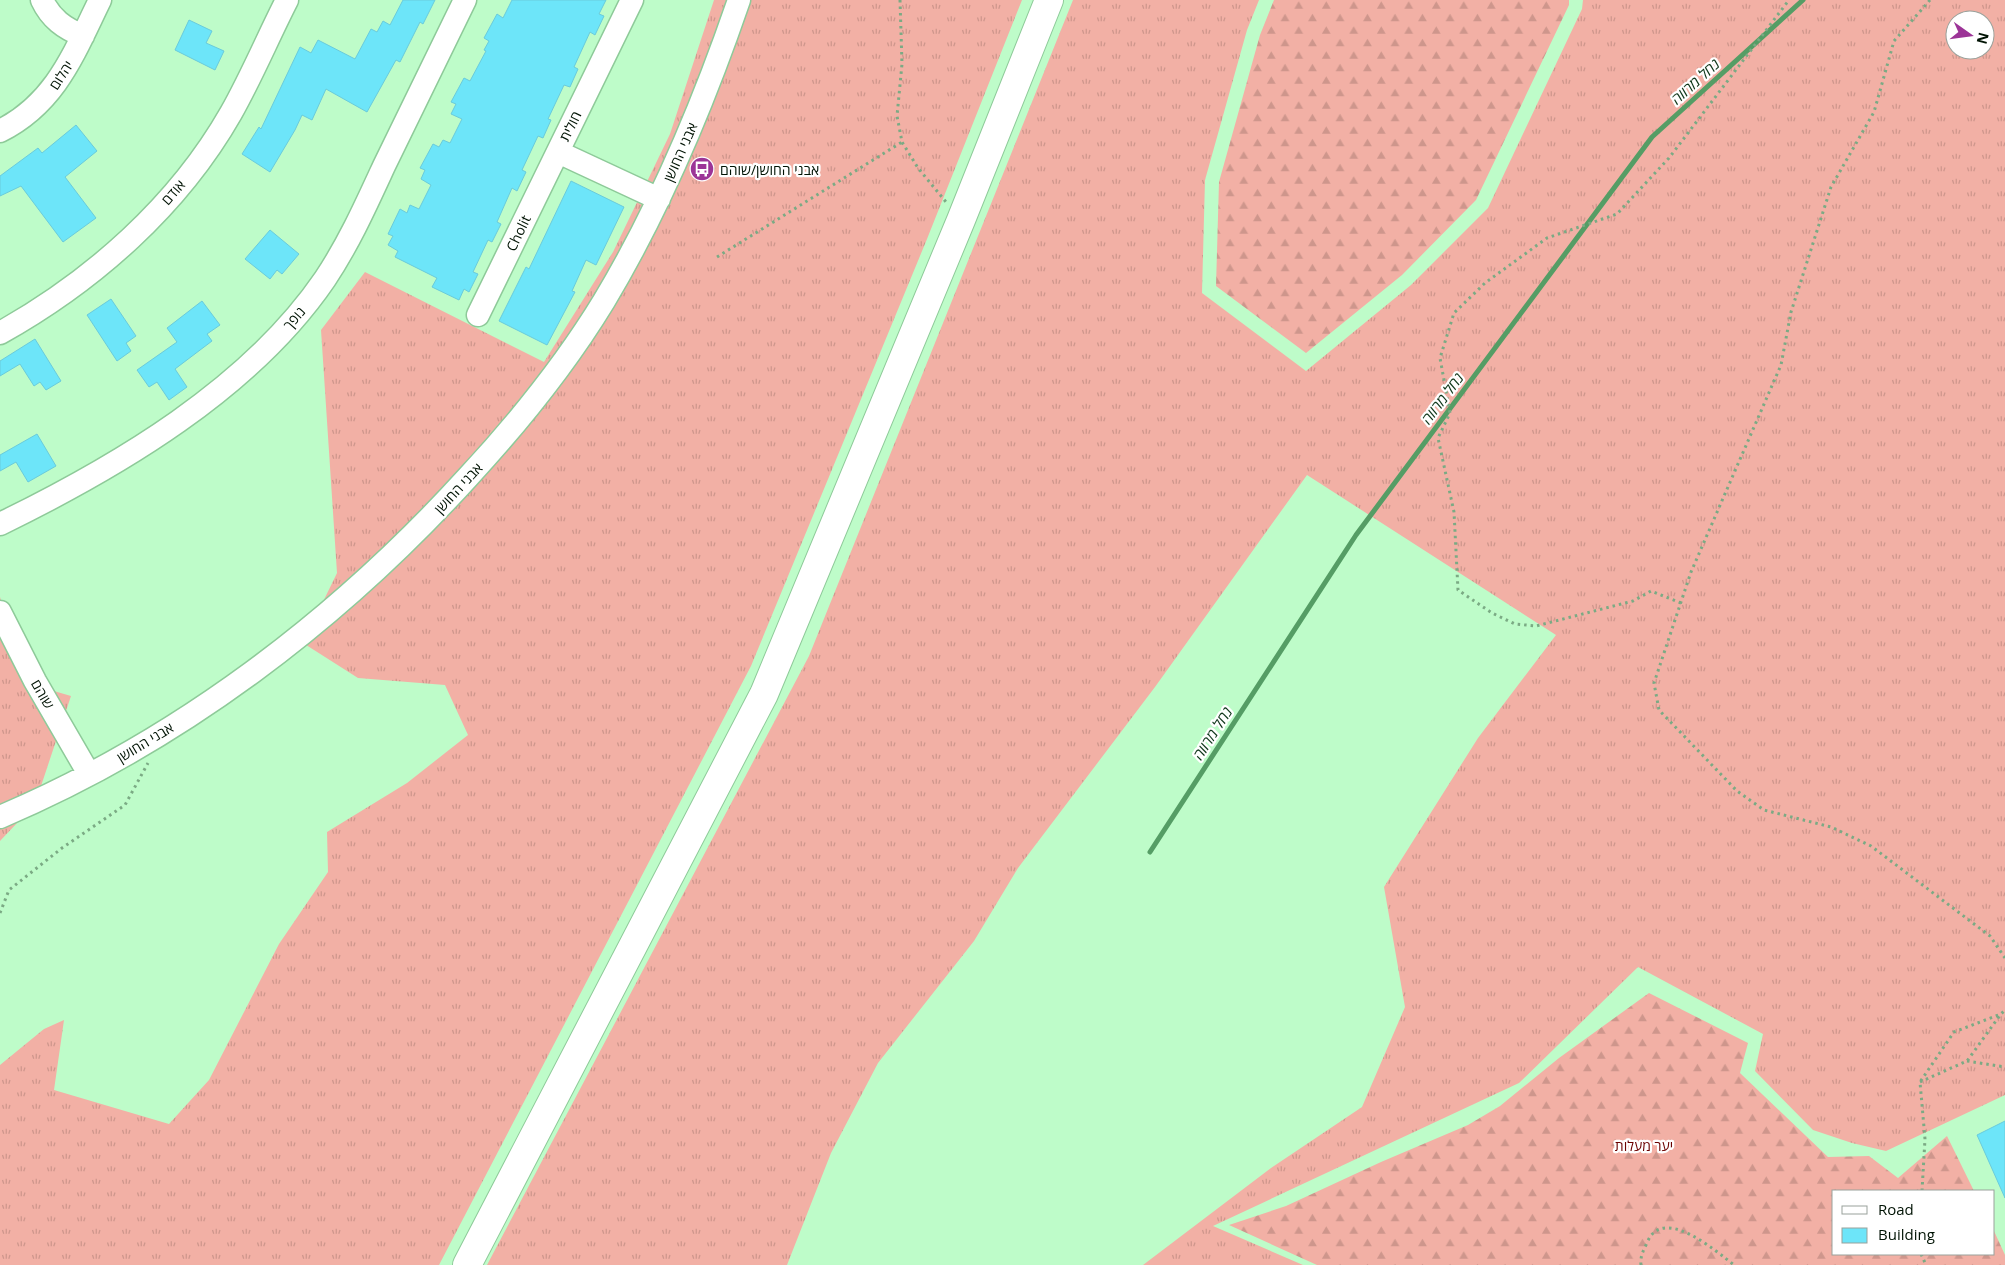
<svg xmlns="http://www.w3.org/2000/svg" width="2005" height="1265" viewBox="0 0 2005 1265" font-family="'Open Sans',Heebo,sans-serif">
<style>
.grass{fill:url(#grass-tufts);fill-rule:evenodd}
.forest{fill:url(#forest-firs)}
.lines{fill:none;stroke-linecap:round;stroke-linejoin:round}
.stream{stroke:#559d65;stroke-width:5}
.building{fill:#6de5f9;stroke:#6acbdb}
.minor-casing{stroke:#8eca99;stroke-width:25}
.major-casing{stroke:#8eca99;stroke-width:30}
.path{stroke:#7baa84;stroke-width:3;stroke-dasharray:2.5 4;stroke-linecap:butt}
.minor{stroke:#fff;stroke-width:22}
.major{stroke:#fff;stroke-width:28}
.labels{text-anchor:middle;dominant-baseline:central;stroke-width:4.5;stroke-linejoin:round;paint-order:stroke}
.street-label{font-size:14px;fill:#001304;stroke:#fff}
.poi-label{font-size:14px;fill:#001304;stroke:#fff;text-anchor:start}
.park-label{font-size:14px;fill:#6b0200;stroke:#fff}
.water-label{font-size:15px;font-style:italic;fill:#0e3619;stroke:#fff}
</style>
<defs>
<pattern id="grass-tufts" width="24" height="20" patternUnits="userSpaceOnUse" patternTransform="scale(1.25)"><rect width="24" height="20" fill="#f2b0a5"/><path d="M3 7l-1-3M5 7V3M7 7l1-3M15 17l-1-3M17 17v-4M19 17l1-3" fill="none" stroke="#ce968c"/></pattern>
<pattern id="forest-firs" width="22" height="20" patternUnits="userSpaceOnUse" patternTransform="scale(1.25)"><rect width="22" height="20" fill="#f2b0a5"/><path d="M5 1l3.5 6h-7zM16 11l3.5 6h-7z" fill="#ce968c"/></pattern>
</defs>
<rect width="100%" height="100%" fill="#befcc9"/>
<path class="grass" d="M 714,0 L 1022,0 L 927,239 L 751,666 L 439,1265 L 0,1265 L 0,1065 L 44,1029 L 64,1020 L 54,1090 L 169,1124 L 209,1080 L 279,944 L 328,872 L 327,832 L 407,783 L 468,735 L 445,685 L 358,678 L 303,643 L 337,573 L 321,330 L 365,272 L 544,362 L 613,252 L 670,134 Z
M 1073,0 L 1259,0 L 1247,30 L 1205,180 L 1202,293 L 1306,371 L 1411,285 L 1488,208 L 1582,9 L 1583,0 L 2005,0 L 2005,1095 L 1886,1151 L 1852,1143 L 1813,1130 L 1755,1071 L 1763,1034 L 1638,967 L 1519,1083 L 1213,1226 L 1303,1265 L 1143,1265 L 1271,1168 L 1362,1107 L 1405,1007 L 1384,887 L 1478,738 L 1556,635 L 1307,475 L 1155,687 L 1018,868 L 974,941 L 878,1063 L 831,1153 L 787,1265 L 487,1265 L 809,656 ZM 1955,20 L 1985,20 L 1985,50 L 1955,50 Z
M 0,597 L 23,682 L 71,696 L 35,804 L 0,841 Z"/>
<path class="forest" d="M 1274,0 L 1569,0 L 1569,5 L 1476,200 L 1402,275 L 1306,353 L 1216,286 L 1219,182 L 1260,35 Z
M 1649,993 L 1748,1043 L 1740,1073 L 1828,1157 L 1869,1156 L 1898,1178 L 1947,1136 L 1974,1191 L 1834,1191 L 1834,1254 L 1994,1254 L 1994,1231 L 2005,1255 L 2005,1265 L 1317,1265 L 1229,1225 L 1286,1206 L 1381,1162 L 1468,1125 L 1500,1106 L 1559,1058 Z"/>
<g class="lines">
<path class="stream" d="M 1150,852 L 1356,535 L 1652,137 L 1803,0"/>
</g>
<path class="building" d="M 403,0 L 435,0 L 423,24 L 420,22 L 400,62 L 396,60 L 367,112 L 326,89 L 312,120 L 302,115 L 295,130 L 270,172 L 242,154 L 259,127 L 261,129 L 300,47 L 311,53 L 318,40 L 355,59 L 371,29 L 377,32 L 383,21 L 390,25 Z
M 512,0 L 606,0 L 599,14 L 604,16 L 595,35 L 590,32 L 574,67 L 578,69 L 570,87 L 564,85 L 548,119 L 551,120 L 543,138 L 538,136 L 522,170 L 526,172 L 517,191 L 512,188 L 497,222 L 501,224 L 492,242 L 488,240 L 473,272 L 478,274 L 469,292 L 464,289 L 459,300 L 432,287 L 437,278 L 395,257 L 398,251 L 388,245 L 393,236 L 388,234 L 400,209 L 407,213 L 410,205 L 419,209 L 431,185 L 421,179 L 425,170 L 420,168 L 433,144 L 439,147 L 443,140 L 450,143 L 462,119 L 451,114 L 456,104 L 451,102 L 464,78 L 470,81 L 486,51 L 484,50 L 489,41 L 484,38 L 497,14 L 503,18 Z
M 189,20 L 212,31 L 206,43 L 224,51 L 215,70 L 175,50 Z
M 76,125 L 97,151 L 65,177 L 96,218 L 63,242 L 21,186 L 0,196 L 0,176 L 38,148 L 42,153 Z
M 571,181 L 624,207 L 596,265 L 586,260 L 572,291 L 575,292 L 547,345 L 499,321 L 526,267 L 529,269 Z
M 270,230 L 299,254 L 282,274 L 277,270 L 270,279 L 245,259 Z
M 111,299 L 136,336 L 126,343 L 131,351 L 117,361 L 87,315 Z
M 202,301 L 220,325 L 207,334 L 212,341 L 175,369 L 187,387 L 169,400 L 157,382 L 149,387 L 137,370 L 177,342 L 167,328 Z
M 35,339 L 61,381 L 46,390 L 40,382 L 34,386 L 20,364 L 0,376 L 0,361 Z
M 37,434 L 56,466 L 28,482 L 16,462 L 0,471 L 0,455 Z
M 2005,1121 L 2005,1198 L 1977,1135 Z"/>
<g class="lines">
<g class="minor-casing">
<path id="minor" d="M 42,0 C 51,19 64,28 83,36
M 0,131 C 56,103 74,53 100,0
M 558,152 L 659,199
M 478,315 L 632,0
M 0,333 C 93,281 178,206 231,113 C 252,76 268,37 287,0
M 0,524 C 117,467 250,389 325,279 C 349,243 366,205 384,166 C 411,111 438,55 465,0
M 0,612 L 35,681 L 89,774
M 0,817 C 179,741 338,620 468,477 C 518,423 565,365 604,301 C 661,206 703,105 739,0"/>
</g>
<g class="major-casing">
<path id="major" d="M 467,1265 L 764,694 L 961,220 L 1049,0"/>
</g>
<path class="path" d="M 900,0 L 902,64 L 897,116 L 902,142 L 918,168 L 946,202
M 1930,0 L 1894,41 L 1874,112 L 1831,187 L 1791,312 L 1781,365 L 1691,572 L 1654,683 L 1659,710 L 1737,791 L 1764,810 L 1831,827 L 1871,846 L 1990,936 L 2005,958
M 717,257 L 902,142
M 1681,603 L 1651,591 L 1633,601 L 1536,626 L 1515,624 L 1492,613 L 1458,590 L 1454,512 L 1438,438 L 1450,413 L 1440,358 L 1454,313 L 1485,283 L 1547,238 L 1617,214 L 1669,158 L 1789,0
M 0,913 L 9,890 L 62,848 L 125,805 L 148,763
M 1967,1061 L 2005,1067
M 1920,1082 L 1967,1061 L 2001,1014
M 1922,1191 L 1925,1139 L 1920,1082 L 1954,1032 L 2001,1014 L 2005,1010
M 1921,1254 L 1926,1265
M 1641,1265 C 1640,1257 1643,1251 1647,1243 C 1662,1204 1716,1251 1734,1265"/>
<use href="#minor" class="minor"/>
<use href="#major" class="major"/>
</g>
<defs>
<g id="bus-disc" transform="scale(1.25)"><circle r="9.5" fill="#9c3497" stroke="#fff"/><path d="M-5-6H5V4H4V6H2V4H-2V6H-4V4H-5ZM-3.5-4V0h7V-4ZM-3.5 1.2v1.5H-2V1.2ZM2 1.2v1.5H3.5V1.2Z" fill="#fff"/></g>
</defs>
<g fill-rule="evenodd">
<use href="#bus-disc" x="702" y="169"/>
</g>
<g class="labels">
<g class="street-label">
<text transform="translate(61 75) rotate(-57)">יהלום</text>
<text transform="translate(570 126) rotate(-64)">חולית</text>
<text transform="translate(680 152) rotate(-66)">אבני החושן</text>
<text transform="translate(173 192) rotate(-49)">אודם</text>
<text transform="translate(518 233) rotate(-64)">Cholit</text>
<text transform="translate(294 318) rotate(-49)">נופך</text>
<text transform="translate(458 488) rotate(-47)">אבני החושן</text>
<text transform="translate(43 694) rotate(60)">שוהם</text>
<text transform="translate(145 742) rotate(-31)">אבני החושן</text>
</g>
<g class="poi-label">
<text x="720" y="169">אבני החושן/שוהם</text>
</g>
<g class="park-label">
<text x="1644" y="1145">יער מעלות</text>
</g>
<g class="water-label">
<text transform="translate(1695 81) rotate(-42)">נחל מרווה</text>
<text transform="translate(1442 398) rotate(-53)">נחל מרווה</text>
<text transform="translate(1212 733) rotate(-57)">נחל מרווה</text>
</g>
</g>
<rect x="1832" y="1190" width="162" height="65" fill="#ffffff" stroke="#99a19b"/>
<rect x="1842" y="1206" width="25" height="8" fill="#ffffff" stroke="#99a19b"/>
<text x="1878" y="1215" font-size="15" fill="#001304">Road</text>
<rect x="1842" y="1228" width="25" height="15" fill="#6de5f9" stroke="#99a19b"/>
<text x="1878" y="1240" font-size="15" fill="#001304">Building</text>
<g transform="translate(1970 35) rotate(104)"><circle r="24" fill="#ffffff" stroke="#99a19b"/>
<path d="M0-4L9 19L0 12L-9 19Z" fill="#9c3497"/>
<text y="-8" font-size="14" font-weight="bold" text-anchor="middle" fill="#001304">N</text>
</g>
</svg>
